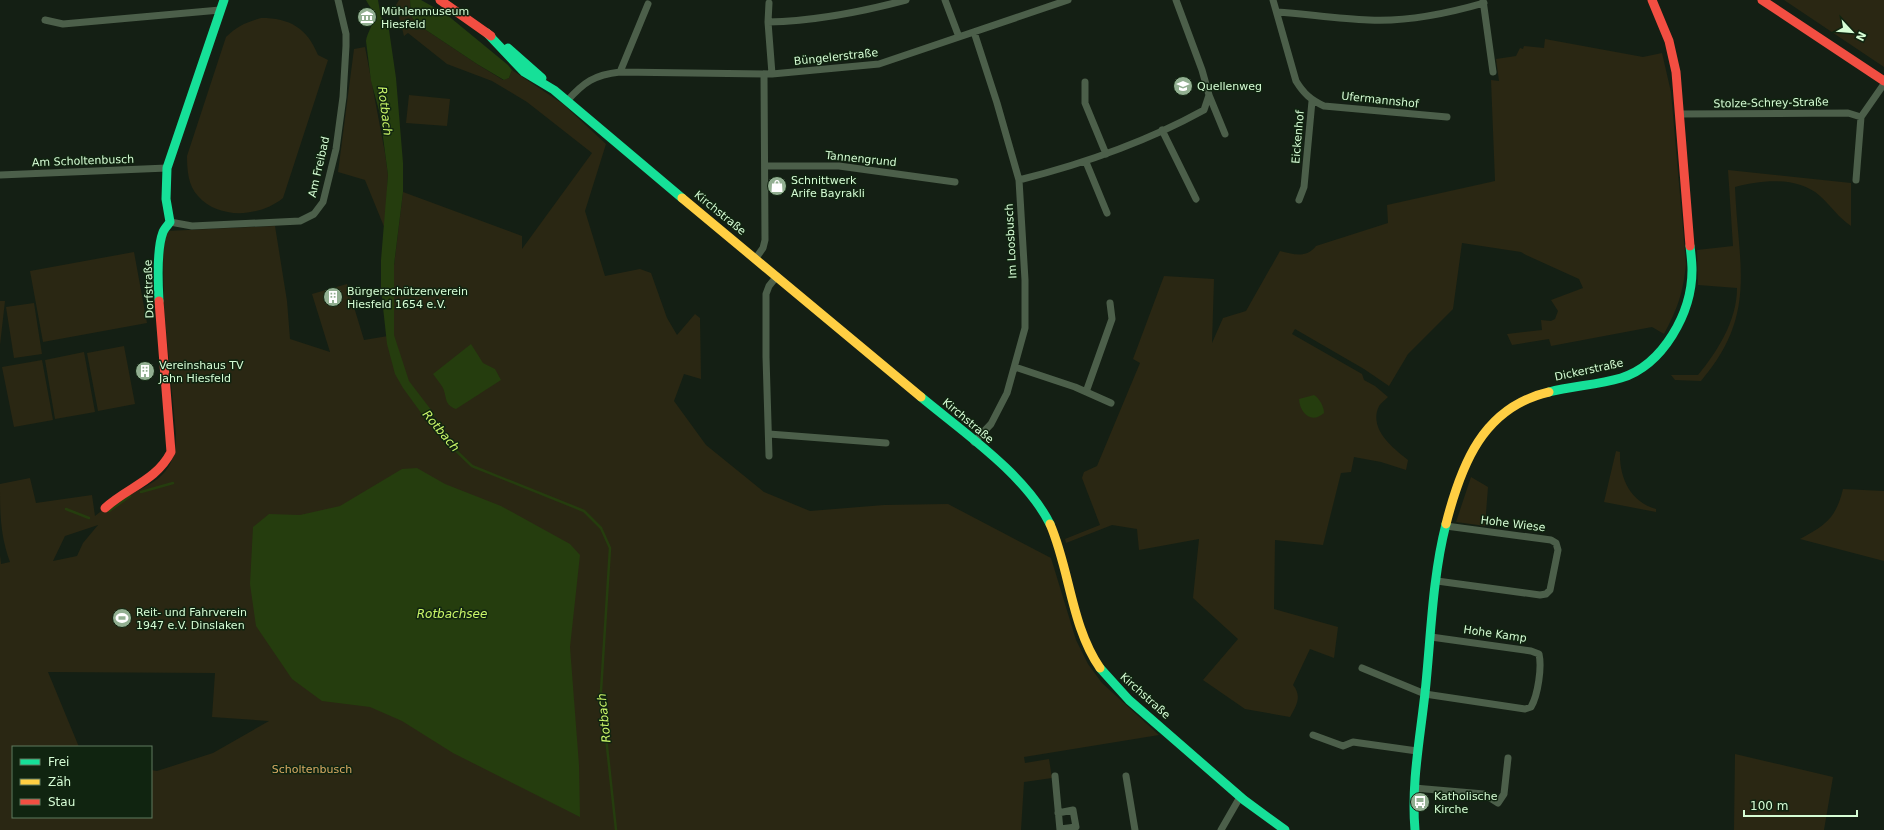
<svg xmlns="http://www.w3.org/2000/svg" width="1884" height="830" viewBox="0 0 1884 830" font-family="'DejaVu Sans',sans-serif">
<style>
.green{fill:#2a2713;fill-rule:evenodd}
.water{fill:#253d0e}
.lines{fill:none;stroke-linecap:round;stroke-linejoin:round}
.stream{stroke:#253d0e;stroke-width:2.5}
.street{stroke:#4c5f4a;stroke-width:7}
.fast{stroke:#16e098;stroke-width:9}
.slow{stroke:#ffcf43;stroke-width:9}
.jam{stroke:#f24e42;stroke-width:9}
.labels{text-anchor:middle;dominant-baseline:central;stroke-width:3;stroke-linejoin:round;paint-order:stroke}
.poi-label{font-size:11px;fill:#d6fdd5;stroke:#102410;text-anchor:start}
.street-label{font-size:11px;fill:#d6fdd5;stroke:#102410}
.park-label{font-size:11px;fill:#d9aa64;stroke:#102410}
.water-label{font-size:12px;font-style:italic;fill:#cbf769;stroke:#102410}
</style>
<rect width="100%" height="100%" fill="#141f14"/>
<path class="green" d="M 399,0 L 410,0 L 411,16 L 417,24 L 477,64 L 503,80 L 509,78 L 512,70 L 563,104 L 606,144 L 585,211 L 605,276 L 640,269 L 651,273 L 667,318 L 677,335 L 695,314 L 700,318 L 701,379 L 684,374 L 674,401 L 706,445 L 764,492 L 810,511 L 884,505 L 948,504 L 1051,558 L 1076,640 L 1088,664 L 1102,683 L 1159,735 L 1024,757 L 1025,763 L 1049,759 L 1052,778 L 1024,782 L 1021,830 L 0,830 L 0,555 L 1,564 L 10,562 C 0,535 0,512 0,484 L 30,478 L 36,503 L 92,495 L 95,516 C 101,511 108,506 115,502 C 148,484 176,480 176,435 L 164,307 L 163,255 L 166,231 L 275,226 L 287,301 L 290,339 L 330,352 L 312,294 L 347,284 L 364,340 L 394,335 L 394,265 L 403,192 L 522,236 L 522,249 L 592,153 L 527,102 L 492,81 L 447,64 L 408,33 L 404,36 L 396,5 ZM 98,525 L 83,543 L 77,556 L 53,561 L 65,536 ZM 48,672 L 215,673 L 212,717 L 269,721 L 213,753 L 157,771 L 151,770 L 151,817 L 13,817 L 13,747 L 79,747 Z
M 1784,0 L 1884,0 L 1884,67 Z
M 261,18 C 290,18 307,28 318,55 L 328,60 L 283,198 C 260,217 219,220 198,196 C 188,186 187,169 187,156 L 226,37 C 237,26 247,22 261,18 Z
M 1545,39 L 1643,57 L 1662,53 L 1671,92 L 1686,264 C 1683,293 1678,308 1664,334 L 1652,327 L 1551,346 L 1549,339 L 1512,345 L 1507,334 L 1542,330 L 1541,320 L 1551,321 L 1555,319 L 1558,311 L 1551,300 L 1583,288 L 1579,279 L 1526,255 L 1521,252 L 1462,243 L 1453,309 L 1408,354 L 1389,386 L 1364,369 L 1295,329 L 1292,334 L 1362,374 L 1364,380 L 1375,386 L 1388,397 C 1385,400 1381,403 1379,406 C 1368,429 1393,448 1408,460 L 1406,470 L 1381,462 L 1354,457 L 1351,472 L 1341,473 L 1323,545 L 1275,540 L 1274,609 L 1338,627 L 1334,658 L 1310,649 L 1293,685 C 1302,696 1297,705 1290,717 L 1245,709 L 1203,680 L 1238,639 L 1193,598 L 1199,539 L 1139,550 L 1137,529 L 1112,525 L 1066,543 L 1065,539 L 1100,525 L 1082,478 L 1084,472 L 1097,466 L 1140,363 L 1133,359 L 1164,276 L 1214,279 L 1212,343 L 1223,318 L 1246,311 L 1280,251 C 1293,254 1306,259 1316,246 L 1388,223 L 1387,205 L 1495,181 L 1491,80 L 1499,81 L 1496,59 L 1516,56 L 1520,48 L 1523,49 L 1524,46 L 1544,48 Z
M 365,47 L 385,153 L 388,175 L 385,229 L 365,180 L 338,172 L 354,49 Z
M 409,95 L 450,99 L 447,126 L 406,123 Z
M 1728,170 L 1851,183 L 1851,226 C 1839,218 1831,206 1820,196 C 1798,176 1761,180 1735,187 C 1738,266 1758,314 1701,381 L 1675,380 L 1671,375 L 1698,375 C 1718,351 1737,320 1737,288 L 1698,285 L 1697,250 L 1733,246 Z
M 134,252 L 147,323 L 43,342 L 30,271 Z
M 0,301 L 5,301 L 0,345 Z
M 34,303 L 42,354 L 14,358 L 6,307 Z
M 124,346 L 135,404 L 98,411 L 87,353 Z
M 84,352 L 95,412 L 55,419 L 45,360 Z
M 42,360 L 53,420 L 14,427 L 2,367 Z
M 1616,451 L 1620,452 C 1619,477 1630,502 1656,509 L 1656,512 L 1604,502 Z
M 1471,477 L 1488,487 L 1485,526 L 1456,522 Z
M 1843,489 L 1884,491 L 1884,561 L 1800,539 C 1826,525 1836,518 1843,489 Z
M 1735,754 L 1833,777 L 1824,830 L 1734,830 Z"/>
<path class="water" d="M 366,0 L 378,0 L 381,17 L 384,20 L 389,30 L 396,78 L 403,163 L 403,192 L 394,265 L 394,335 L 409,381 L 435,415 L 427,421 L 403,388 L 395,374 L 387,344 L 381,289 L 381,260 L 388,175 L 380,114 L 371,81 L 366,41 C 367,31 378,20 372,10 C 371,8 368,4 366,0 Z
M 410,0 L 421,0 L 446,14 L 508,65 L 512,70 L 509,78 L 504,80 L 477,64 L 417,24 L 411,16 Z
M 471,344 L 483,363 L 495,369 L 501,380 L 456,409 C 444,405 447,397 443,388 C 440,383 436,378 433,374 Z
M 1314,395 C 1319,398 1324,406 1324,413 C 1312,424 1300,414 1299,399 Z
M 417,468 L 445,484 L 501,506 L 570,544 L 580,555 L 570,647 L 579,765 L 580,817 L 453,753 L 402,721 L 370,707 L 322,701 L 292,679 L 256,626 L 250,584 L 253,527 L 269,514 L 300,515 L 340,506 L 402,469 Z"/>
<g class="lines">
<path class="stream" d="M 429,417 L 448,443 L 472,466 L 584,511 L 601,528 L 610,548 L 601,691 L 616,830
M 141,492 L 173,483
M 66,509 L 89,518
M 109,511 L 130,496"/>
<path class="street" d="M 945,0 L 959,37
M 1273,0 L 1296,81 C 1304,94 1311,100 1324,106 L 1447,117
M 1483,0 L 1493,72
M 769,3 L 768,22 L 772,74
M 1277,12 C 1307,14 1338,19 1369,20 C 1408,22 1446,14 1484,3
M 45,20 L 63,24 L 220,10
M 768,22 C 815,21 861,12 906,0
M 974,32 L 997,103 L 1019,180 L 1025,280 L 1025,328 L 1007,393 L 991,424 L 974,442
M 620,72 L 648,4
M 1085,82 L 1085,103 L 1106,154
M 1209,95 L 1225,134
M 567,101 C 584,82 594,75 620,72 L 772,74 L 879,64 L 1068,0
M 1681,114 L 1848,113 L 1861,117
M 1162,130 L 1196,199
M 1086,162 L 1107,213
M 765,166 L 839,166 L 955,182
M 0,175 L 167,168
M 1019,180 C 1083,164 1146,142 1204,110 L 1209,95 L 1202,70 L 1176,0
M 1856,180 L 1861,117 L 1884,84
M 1299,200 L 1304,187 L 1312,101
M 170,222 L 192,226 L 300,221 L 314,214 L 323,202 L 336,149 L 343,97 L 346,46 L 346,34 L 338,0
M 756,258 L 763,248 L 765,240 L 764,74
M 1015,367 L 1075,387 L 1111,403
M 1086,392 L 1112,319 L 1110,303
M 769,434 L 886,443
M 769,456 L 766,357 L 766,294 L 769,286 L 777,276
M 1437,581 L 1540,595 L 1546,594 L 1550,590 L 1558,550 L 1556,543 L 1551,540 L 1446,526
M 1362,668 L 1425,694 L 1525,709 L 1531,707 C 1538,695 1542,667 1539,654 L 1531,651 L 1431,637
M 1313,735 L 1343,746 L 1353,742 L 1417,751
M 1055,776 L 1060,830
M 1126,776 L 1135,830
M 1414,788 L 1484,794 L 1498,803 L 1504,794 L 1508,758
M 1058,813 L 1073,810 L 1076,827 L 1060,829
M 1221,830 L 1240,797"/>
<path class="fast" d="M 487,33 L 524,72 L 554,90 L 682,198
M 508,48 L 542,78
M 159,301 C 158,284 157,248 163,232 C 164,229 168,225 170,222 L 166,199 L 167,168 L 224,0
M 1549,392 C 1572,386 1597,385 1621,378 C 1663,365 1692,313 1692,270 C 1692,262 1691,254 1690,246
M 921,397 C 963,432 1025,474 1050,524
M 1100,668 L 1129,700 L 1244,800 L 1285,830
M 1415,830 C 1411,784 1420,739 1425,693 C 1431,637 1432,579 1446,524"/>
<path class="slow" d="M 682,198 L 921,397
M 1050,524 C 1070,570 1071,626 1100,668
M 1446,524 C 1461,465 1483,407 1549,392"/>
<path class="jam" d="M 440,0 L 491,36
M 1652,0 L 1669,41 L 1676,72 L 1690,246
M 1762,0 L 1884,81
M 105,508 C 128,487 156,481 171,452 L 159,301"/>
</g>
<defs>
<g id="museum-disc" transform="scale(1)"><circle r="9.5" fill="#92af91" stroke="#102410"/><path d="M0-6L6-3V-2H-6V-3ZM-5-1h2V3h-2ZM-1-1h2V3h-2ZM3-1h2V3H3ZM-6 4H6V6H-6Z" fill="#fff"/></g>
<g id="school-disc" transform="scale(1)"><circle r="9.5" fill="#92af91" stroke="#102410"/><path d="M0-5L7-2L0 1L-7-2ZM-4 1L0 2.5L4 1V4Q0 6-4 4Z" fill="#fff"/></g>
<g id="shop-disc" transform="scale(1)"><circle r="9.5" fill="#92af91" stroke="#102410"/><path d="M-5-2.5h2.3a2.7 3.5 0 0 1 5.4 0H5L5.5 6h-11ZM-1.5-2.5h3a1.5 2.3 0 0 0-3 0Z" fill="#fff"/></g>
<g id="building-disc" transform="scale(1)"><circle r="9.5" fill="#92af91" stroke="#102410"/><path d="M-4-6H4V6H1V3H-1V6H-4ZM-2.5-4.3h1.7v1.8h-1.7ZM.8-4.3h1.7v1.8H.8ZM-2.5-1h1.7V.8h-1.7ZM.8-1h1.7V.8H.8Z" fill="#fff"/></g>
<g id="stadium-disc" transform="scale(1)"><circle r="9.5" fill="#92af91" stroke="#102410"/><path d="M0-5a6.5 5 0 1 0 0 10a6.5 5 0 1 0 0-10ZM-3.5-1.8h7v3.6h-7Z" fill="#fff"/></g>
<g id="bus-disc" transform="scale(1)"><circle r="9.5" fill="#92af91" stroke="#102410"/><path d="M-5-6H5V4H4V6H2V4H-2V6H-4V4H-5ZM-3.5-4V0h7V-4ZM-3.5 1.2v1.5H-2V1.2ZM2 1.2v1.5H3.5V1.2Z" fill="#fff"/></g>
</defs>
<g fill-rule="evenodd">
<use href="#museum-disc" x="367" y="17"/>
<use href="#school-disc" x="1183" y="86"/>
<use href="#shop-disc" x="777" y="186"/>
<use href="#building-disc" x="333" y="297"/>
<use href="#building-disc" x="145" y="371"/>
<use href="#stadium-disc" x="122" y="618"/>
<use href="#bus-disc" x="1420" y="802"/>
</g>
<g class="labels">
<g class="poi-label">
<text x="381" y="11">Mühlenmuseum<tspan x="381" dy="13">Hiesfeld</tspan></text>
<text x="1197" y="86">Quellenweg</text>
<text x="791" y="180">Schnittwerk<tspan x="791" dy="13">Arife Bayrakli</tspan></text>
<text x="347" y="291">Bürgerschützenverein<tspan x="347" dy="13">Hiesfeld 1654 e.V.</tspan></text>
<text x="159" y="365">Vereinshaus TV<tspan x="159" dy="13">Jahn Hiesfeld</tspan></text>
<text x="136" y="612">Reit- und Fahrverein<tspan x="136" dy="13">1947 e.V. Dinslaken</tspan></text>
<text x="1434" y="796">Katholische<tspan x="1434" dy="13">Kirche</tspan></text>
</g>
<g class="street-label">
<text transform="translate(836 57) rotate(-6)">Büngelerstraße</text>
<text transform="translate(1380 100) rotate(6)">Ufermannshof</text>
<text transform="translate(1771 103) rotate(-1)">Stolze-Schrey-Straße</text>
<text transform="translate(1298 137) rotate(-85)">Eickenhof</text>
<text transform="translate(861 159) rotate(6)">Tannengrund</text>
<text transform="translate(83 161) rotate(-2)">Am Scholtenbusch</text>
<text transform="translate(319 167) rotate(-77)">Am Freibad</text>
<text transform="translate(720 213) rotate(39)">Kirchstraße</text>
<text transform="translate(1011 241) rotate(-93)">Im Loosbusch</text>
<text transform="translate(149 289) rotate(-92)">Dorfstraße</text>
<text transform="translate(1589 370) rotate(-12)">Dickerstraße</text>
<text transform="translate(968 421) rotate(40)">Kirchstraße</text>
<text transform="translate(1513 524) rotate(7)">Hohe Wiese</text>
<text transform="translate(1495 634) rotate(8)">Hohe Kamp</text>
<text transform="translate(1145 696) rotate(42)">Kirchstraße</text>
</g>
<g class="park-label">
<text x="312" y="769">Scholtenbusch</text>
</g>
<g class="water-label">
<text transform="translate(385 111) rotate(83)">Rotbach</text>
<text transform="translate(441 431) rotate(50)">Rotbach</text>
<text x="452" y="614">Rotbachsee</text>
<text transform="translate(604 718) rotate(-96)">Rotbach</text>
</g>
</g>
<rect x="12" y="746" width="140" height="72" fill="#102410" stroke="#5f7b5f"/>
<rect x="20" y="759" width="20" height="6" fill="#16e098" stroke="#5f7b5f"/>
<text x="48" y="766" font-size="12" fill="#d6fdd5">Frei</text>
<rect x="20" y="779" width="20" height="6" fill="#ffcf43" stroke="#5f7b5f"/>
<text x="48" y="786" font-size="12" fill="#d6fdd5">Zäh</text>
<rect x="20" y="799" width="20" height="6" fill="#f24e42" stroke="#5f7b5f"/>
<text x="48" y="806" font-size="12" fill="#d6fdd5">Stau</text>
<g transform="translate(1852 32) rotate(116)" stroke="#102410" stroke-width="3" paint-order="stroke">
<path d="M0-3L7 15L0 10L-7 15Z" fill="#d6fdd5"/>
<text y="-6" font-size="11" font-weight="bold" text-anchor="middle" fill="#d6fdd5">N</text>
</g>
<path d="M1744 810v6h113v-6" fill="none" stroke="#d6fdd5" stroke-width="2"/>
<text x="1750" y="810" font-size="12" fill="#d6fdd5" stroke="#102410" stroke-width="3" paint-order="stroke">100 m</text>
</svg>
